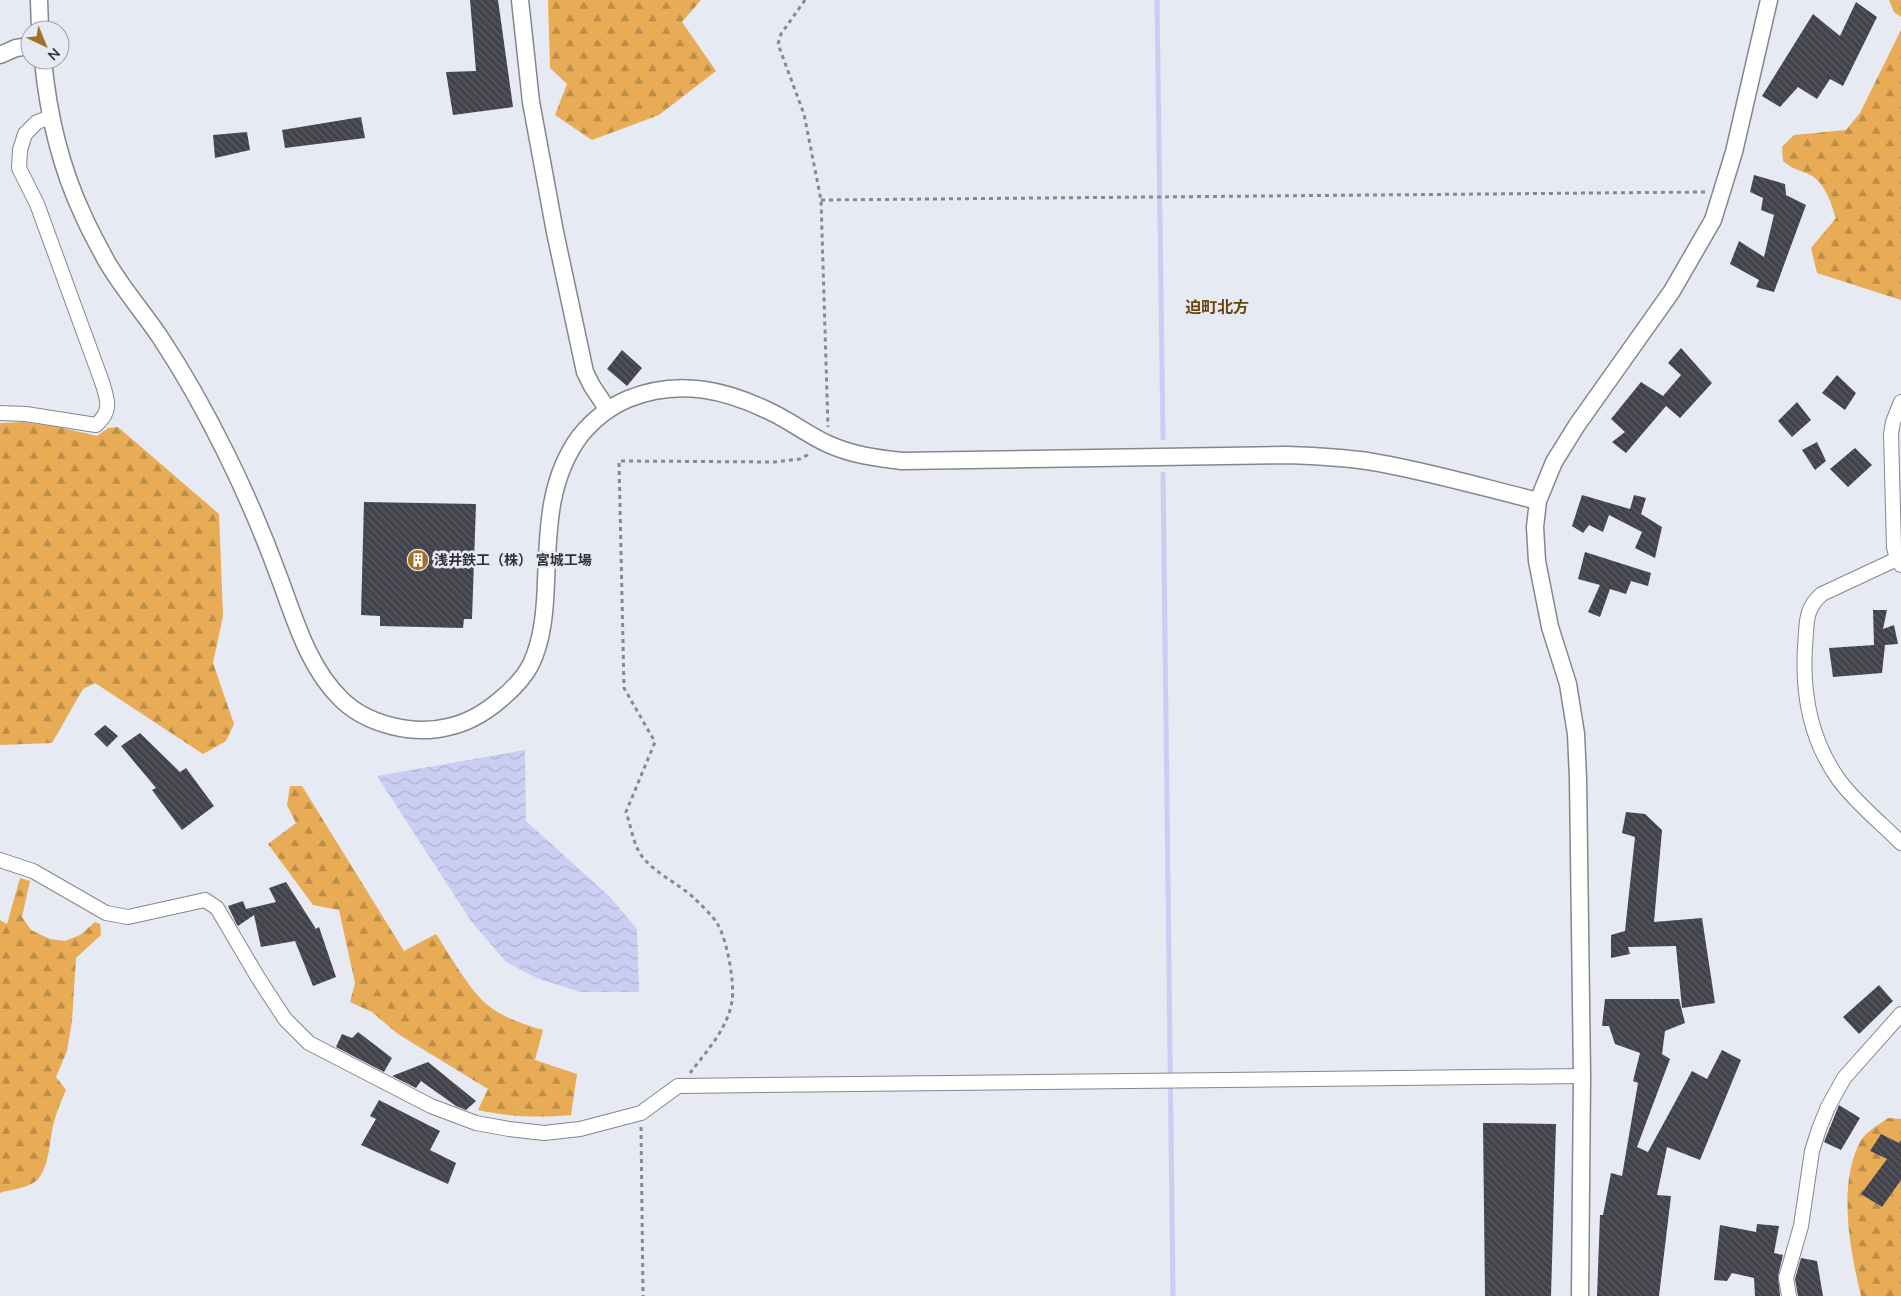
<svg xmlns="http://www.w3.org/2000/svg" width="1901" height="1296" viewBox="0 0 1901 1296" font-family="Mulish,'Noto Sans JP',sans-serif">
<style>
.forest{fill:url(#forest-firs)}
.water{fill:url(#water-waves)}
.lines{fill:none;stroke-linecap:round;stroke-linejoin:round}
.stream{stroke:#cacef2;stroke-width:5}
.building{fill:url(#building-back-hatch)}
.minor-casing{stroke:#85868f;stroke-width:16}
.tertiary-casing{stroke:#85868f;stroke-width:19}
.path{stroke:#888990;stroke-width:3;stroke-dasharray:4 4;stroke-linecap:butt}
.minor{stroke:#fff;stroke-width:14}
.tertiary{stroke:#fff;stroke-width:16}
.labels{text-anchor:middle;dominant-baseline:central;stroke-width:5;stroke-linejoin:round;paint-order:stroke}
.poi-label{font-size:14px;font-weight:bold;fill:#323236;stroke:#e7e9f3;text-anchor:start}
.quarter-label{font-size:16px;font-weight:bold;fill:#684712;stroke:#e7e9f3}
</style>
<defs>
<pattern id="forest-firs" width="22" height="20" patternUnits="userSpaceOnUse" patternTransform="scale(1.25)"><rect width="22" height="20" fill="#e7ac55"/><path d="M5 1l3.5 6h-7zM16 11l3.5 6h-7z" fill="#bc8d47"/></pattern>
<pattern id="water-waves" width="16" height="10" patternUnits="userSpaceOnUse" patternTransform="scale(1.25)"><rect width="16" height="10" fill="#cacef2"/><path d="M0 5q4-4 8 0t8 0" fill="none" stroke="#aeb1d0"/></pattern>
<pattern id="building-back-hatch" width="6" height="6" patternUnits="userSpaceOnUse" patternTransform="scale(1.25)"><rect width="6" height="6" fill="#41424a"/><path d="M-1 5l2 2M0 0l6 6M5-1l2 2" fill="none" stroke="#5b5c62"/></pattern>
</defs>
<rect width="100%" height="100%" fill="#e7e9f3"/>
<path class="forest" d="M 548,0 L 701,0 L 682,22 L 716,71 L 659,115 L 592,140 L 555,115 L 567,84 L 550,68 Z
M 1889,0 L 1901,0 L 1901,17 L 1894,12 Z
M 1901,30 L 1901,300 L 1817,273 L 1811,248 L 1836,218 C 1831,204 1827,188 1815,178 C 1807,171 1795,172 1783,161 L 1782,147 L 1794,135 L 1846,130 L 1860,113 Z
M 24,422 L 58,427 L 97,436 L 108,428 L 118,427 L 219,514 L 223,616 L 213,663 L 234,724 L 226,741 L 203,754 L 95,683 L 83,689 L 52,743 L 0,745 L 0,423 Z
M 290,786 L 302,786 L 404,951 L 436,934 C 450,955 470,992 490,1007 C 505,1018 525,1025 543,1030 L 535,1060 L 577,1074 L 571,1115 C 539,1118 510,1117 478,1110 L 488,1089 L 398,1034 L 372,1012 L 350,1002 L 355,983 L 339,910 L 313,905 L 268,844 L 296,823 L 287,805 Z
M 20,878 L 30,881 L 22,917 L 31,930 L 50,939 L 65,941 L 80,935 L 95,922 L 100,924 L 101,935 L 76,958 L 72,1021 L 67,1051 L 56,1077 L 66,1090 C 61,1101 56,1113 53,1126 C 49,1142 50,1163 39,1178 C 31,1188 12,1189 0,1193 L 0,920 L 7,924 Z
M 1888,1118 L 1901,1119 L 1901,1296 L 1861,1296 C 1850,1250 1837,1184 1861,1140 C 1866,1132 1880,1124 1888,1118 Z"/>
<path class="water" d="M 525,750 L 526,821 L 610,897 L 637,929 L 639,992 L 580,992 L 537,978 L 506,962 L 471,921 L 377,776 Z"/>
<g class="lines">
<path class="stream" d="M 1157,0 L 1163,438
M 1163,474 L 1173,1296"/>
</g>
<path class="building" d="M 470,0 L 498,0 L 513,107 L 453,115 L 446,72 L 476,71 Z
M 1856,2 L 1877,17 L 1843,86 L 1830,79 L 1817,99 L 1798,87 L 1780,107 L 1762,96 L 1813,14 L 1840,36 Z
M 361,117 L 365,138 L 285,148 L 282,130 Z
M 247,132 L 250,150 L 215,158 L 213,135 Z
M 1754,175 L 1785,184 L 1786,195 L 1806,205 L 1774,292 L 1756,287 L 1759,280 L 1730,264 L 1739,241 L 1764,257 L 1774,215 L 1761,210 L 1763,198 L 1750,192 Z
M 1681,348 L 1712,383 L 1680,418 L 1666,406 L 1626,453 L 1612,442 L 1625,432 L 1611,419 L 1641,382 L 1663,396 L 1681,375 L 1668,363 Z
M 622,350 L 642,368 L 627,386 L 607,369 Z
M 1837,375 L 1856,393 L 1845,410 L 1822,393 Z
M 1797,402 L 1811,420 L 1792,437 L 1778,421 Z
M 1817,442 L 1826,461 L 1815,470 L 1802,450 Z
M 1855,448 L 1872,465 L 1848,487 L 1830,469 Z
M 1582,495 L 1630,509 L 1634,495 L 1646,498 L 1641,514 L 1662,527 L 1655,558 L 1635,548 L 1642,532 L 1609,515 L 1603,532 L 1589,525 L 1583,533 L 1572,526 Z
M 364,502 L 476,504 L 472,619 L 464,619 L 463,628 L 380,626 L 380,616 L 361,615 Z
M 1585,552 L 1651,573 L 1648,586 L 1631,581 L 1626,594 L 1610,589 L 1600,617 L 1588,612 L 1600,585 L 1578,579 Z
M 1873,610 L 1887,610 L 1883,629 L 1894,625 L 1898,644 L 1885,645 L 1882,673 L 1833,677 L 1829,648 L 1874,645 Z
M 105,725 L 118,736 L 107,747 L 94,734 Z
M 140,733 L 180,772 L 186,768 L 214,806 L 182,830 L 152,790 L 156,788 L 121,746 Z
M 1626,812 L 1645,814 L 1662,830 L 1654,922 L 1702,918 L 1715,1003 L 1682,1008 L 1676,946 L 1628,947 L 1630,954 L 1611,958 L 1611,935 L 1625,931 L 1635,837 L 1622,833 Z
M 286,882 L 316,929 L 319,927 L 336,977 L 313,986 L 295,941 L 261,947 L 254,915 L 238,926 L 236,923 L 228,906 L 243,901 L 246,909 L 276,902 L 269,888 Z
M 1879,985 L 1893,1001 L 1859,1034 L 1843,1017 Z
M 1605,999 L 1679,999 L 1685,1023 L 1665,1031 L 1662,1054 L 1670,1059 L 1637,1147 L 1648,1152 L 1692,1071 L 1707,1079 L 1722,1050 L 1741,1060 L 1700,1160 L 1667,1147 L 1657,1195 L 1671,1196 L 1659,1296 L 1597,1296 L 1600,1215 L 1603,1215 L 1611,1173 L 1622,1176 L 1638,1083 L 1633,1081 L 1640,1053 L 1615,1044 L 1609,1026 L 1602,1026 Z
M 358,1032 L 392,1058 L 384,1072 L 336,1047 L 342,1034 L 352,1038 Z
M 428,1062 L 476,1101 L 466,1110 L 456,1106 L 421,1081 L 416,1088 L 392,1076 Z
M 379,1100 L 440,1131 L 430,1150 L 456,1163 L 448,1184 L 361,1145 L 376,1119 L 370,1116 Z
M 1839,1105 L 1860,1118 L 1841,1150 L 1824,1142 Z
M 1483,1123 L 1556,1124 L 1551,1296 L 1485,1296 Z
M 1881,1134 L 1899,1143 L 1901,1140 L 1901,1180 L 1882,1207 L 1861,1194 L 1887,1159 L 1870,1151 Z
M 1757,1224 L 1779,1226 L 1774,1253 L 1783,1255 L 1778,1276 L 1780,1296 L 1755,1296 L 1754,1278 L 1732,1273 L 1727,1281 L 1714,1280 L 1720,1225 L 1756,1232 Z
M 1801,1258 L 1817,1261 L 1823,1296 L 1798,1296 L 1795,1279 Z"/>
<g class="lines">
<g class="minor-casing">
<path id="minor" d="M 0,413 L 26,414 L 96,425 C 112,411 108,401 102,382 L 37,204 L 19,168 L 20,150 L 25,134 L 37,122 L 51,117
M 1897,559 L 1822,594 C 1804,609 1807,625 1805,647 C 1802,695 1811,741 1839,780 C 1856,803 1881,823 1901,843
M 1901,565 L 1897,559 L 1894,547 L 1891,434 L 1893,422 L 1901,402
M 0,860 L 33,871 L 106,913 L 128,917 L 205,900 L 217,908 L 257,976 L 285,1019 L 309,1043 L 431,1106 L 476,1123 L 509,1129 L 544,1133 L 580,1129 L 641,1113 L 678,1086 L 1582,1076
M 1789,1296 L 1786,1278 L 1801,1226 L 1812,1151 L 1819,1129 L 1828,1107 L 1844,1078 L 1901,1014"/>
</g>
<g class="tertiary-casing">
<path id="tertiary" d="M 39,0 L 40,30
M 520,0 L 531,102 L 555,232 L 585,372 L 592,386 L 608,410
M 0,55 L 16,48 L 30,46
M 43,60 C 48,113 60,166 83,215 C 90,231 99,247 107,262 C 123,289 143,312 160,337 C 207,408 250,497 279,577 C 295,619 308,667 341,699 C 366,724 413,736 448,727 C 467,723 486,712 501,699 C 513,689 524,678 531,664 C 543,639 545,609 546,582 C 548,531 548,479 580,436 C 593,420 609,407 628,399 C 679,378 728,390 775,414 C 793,423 810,436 828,444 C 852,455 876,458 902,461 L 1287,455 C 1314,456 1340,457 1367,461 C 1424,470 1481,487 1538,501
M 1580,1296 L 1582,1076 L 1578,778 L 1576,734 L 1568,684 L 1550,627 L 1537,561 L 1535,527 L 1538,501 L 1554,462 L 1577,425 L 1672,291 L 1713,220 L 1734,152 L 1769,0"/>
</g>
<path class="path" d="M 805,0 L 781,34 L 778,44 L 804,114 L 821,200 L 828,427
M 821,200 L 1705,192
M 690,1073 C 706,1052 728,1028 732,1001 C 735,983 727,939 717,923 C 712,915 701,905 694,898 C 678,883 654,873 641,855 C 634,846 630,823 626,812 L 655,742 L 624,688 L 619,461 L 774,462 L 800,459 L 811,453
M 641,1127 L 643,1296"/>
<use href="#minor" class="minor"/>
<use href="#tertiary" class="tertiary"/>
</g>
<defs>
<g id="building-disc" transform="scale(1.125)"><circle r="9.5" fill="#a17125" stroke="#e7e9f3"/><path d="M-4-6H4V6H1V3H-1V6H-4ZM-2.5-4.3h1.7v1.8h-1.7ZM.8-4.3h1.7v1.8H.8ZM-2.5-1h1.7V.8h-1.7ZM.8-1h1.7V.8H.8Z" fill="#fff"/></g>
</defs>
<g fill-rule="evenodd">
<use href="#building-disc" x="418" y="560"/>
</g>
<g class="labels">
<g class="poi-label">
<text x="434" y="560">浅井鉄工（株） 宮城工場</text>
</g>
<g class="quarter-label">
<text x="1217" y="307">迫町北方</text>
</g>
</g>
<g transform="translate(45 45) rotate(136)"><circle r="24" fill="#e7e9f3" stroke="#9fa0a7"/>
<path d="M0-4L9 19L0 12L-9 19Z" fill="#a17125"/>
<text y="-8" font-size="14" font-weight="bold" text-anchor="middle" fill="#323236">N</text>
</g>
</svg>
